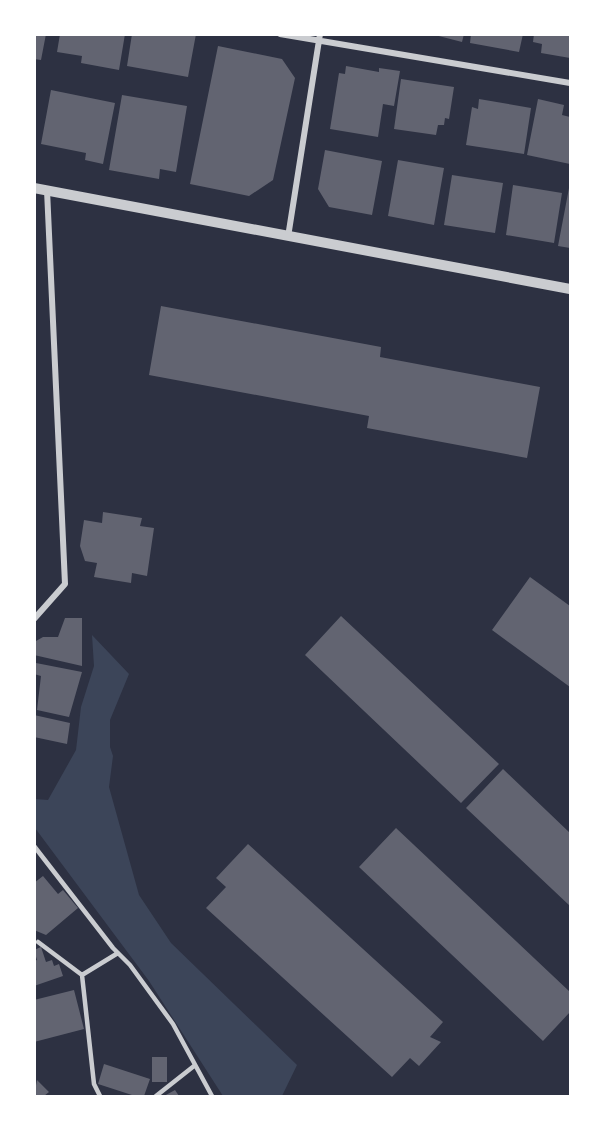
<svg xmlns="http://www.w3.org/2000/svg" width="605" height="1131" viewBox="0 0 605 1131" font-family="Commissioner,sans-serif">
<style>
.green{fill:#3c4559}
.building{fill:#626471}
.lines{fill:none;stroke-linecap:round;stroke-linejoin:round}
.service{stroke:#caccd0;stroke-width:4.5}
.minor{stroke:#caccd0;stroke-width:6}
.tertiary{stroke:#caccd0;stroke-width:10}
</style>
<rect width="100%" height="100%" fill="#2d3142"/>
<path class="green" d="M 92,635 L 129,674 L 110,720 L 110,747 L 113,756 L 109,787 L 139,895 L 171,943 L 297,1065 L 282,1096 L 223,1096 L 149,981 L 35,828 L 35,799 L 48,800 L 76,750 L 81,707 L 94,666 Z"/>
<path class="building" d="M 34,34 L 46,34 L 41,60 L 34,59 Z
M 60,34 L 125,34 L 119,70 L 81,63 L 82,56 L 57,52 Z
M 132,34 L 196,34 L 188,77 L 127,66 Z
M 431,34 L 464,34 L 462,42 Z
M 471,34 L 523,34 L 519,52 L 470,43 Z
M 534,34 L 570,34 L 570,58 L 541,53 L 542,44 L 533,42 Z
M 218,46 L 282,59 L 295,78 L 273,180 L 249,196 L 190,184 Z
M 346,66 L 379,72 L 379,68 L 400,71 L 394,106 L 383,104 L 378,137 L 330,129 L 339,73 L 345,74 Z
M 401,79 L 454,87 L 449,119 L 445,118 L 444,125 L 438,125 L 436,135 L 394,129 Z
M 51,90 L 115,103 L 103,164 L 85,160 L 86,153 L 41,144 Z
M 122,95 L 187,106 L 176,172 L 160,169 L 159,179 L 109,170 Z
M 479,99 L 531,108 L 524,154 L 466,145 L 472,107 L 478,109 Z
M 538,99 L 564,105 L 562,115 L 570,117 L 570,164 L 527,155 Z
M 325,150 L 382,161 L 372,215 L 329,207 L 318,189 Z
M 398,160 L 444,168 L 434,225 L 388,216 Z
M 452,175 L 503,183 L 495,233 L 444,225 Z
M 513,185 L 562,193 L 554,243 L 506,235 Z
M 569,188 L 570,188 L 570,248 L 558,246 Z
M 161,306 L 381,347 L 380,357 L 540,387 L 527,458 L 367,428 L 369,416 L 149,375 Z
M 103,512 L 142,518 L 140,526 L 154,528 L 147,576 L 132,573 L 131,583 L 94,577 L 97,563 L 85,561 L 80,546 L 84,520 L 102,523 Z
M 530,577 L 570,606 L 570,687 L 492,630 Z
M 341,616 L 499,764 L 461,803 L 305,655 Z
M 65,618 L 82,618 L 82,666 L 34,655 L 36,641 L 43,637 L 58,637 Z
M 36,663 L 82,672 L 69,717 L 37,710 L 41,676 L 34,674 Z
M 34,715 L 70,723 L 67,744 L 34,737 Z
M 503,769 L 570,833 L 570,906 L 466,808 Z
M 396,828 L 570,992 L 570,1012 L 543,1041 L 359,867 Z
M 248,844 L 443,1022 L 430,1037 L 441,1042 L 419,1066 L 410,1058 L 392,1077 L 206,908 L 226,887 L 216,878 Z
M 43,876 L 58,894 L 63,890 L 78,908 L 46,935 L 34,930 L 34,883 Z
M 41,947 L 46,962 L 52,960 L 54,966 L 59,964 L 63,976 L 34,986 L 34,961 L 37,960 L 34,950 Z
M 74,990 L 84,1029 L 34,1042 L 34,1000 Z
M 152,1057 L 167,1057 L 167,1082 L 152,1082 Z
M 104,1064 L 150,1079 L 144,1096 L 135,1096 L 98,1084 Z
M 37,1080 L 49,1092 L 44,1096 L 34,1096 Z
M 175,1090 L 179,1096 L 164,1096 Z"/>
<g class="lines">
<path class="service" d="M 34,846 L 113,948 L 130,965 L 173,1024 L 212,1096
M 38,942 L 82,975 L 94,1084 L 100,1096
M 82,975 L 118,953
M 156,1096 L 194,1066"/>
<path class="minor" d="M 280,34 L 570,83
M 288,237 L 320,34
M 34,619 L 65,584 L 47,190"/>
<path class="tertiary" d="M 34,188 L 570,289"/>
</g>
<rect width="605" height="1131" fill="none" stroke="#ffffff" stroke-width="72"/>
</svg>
